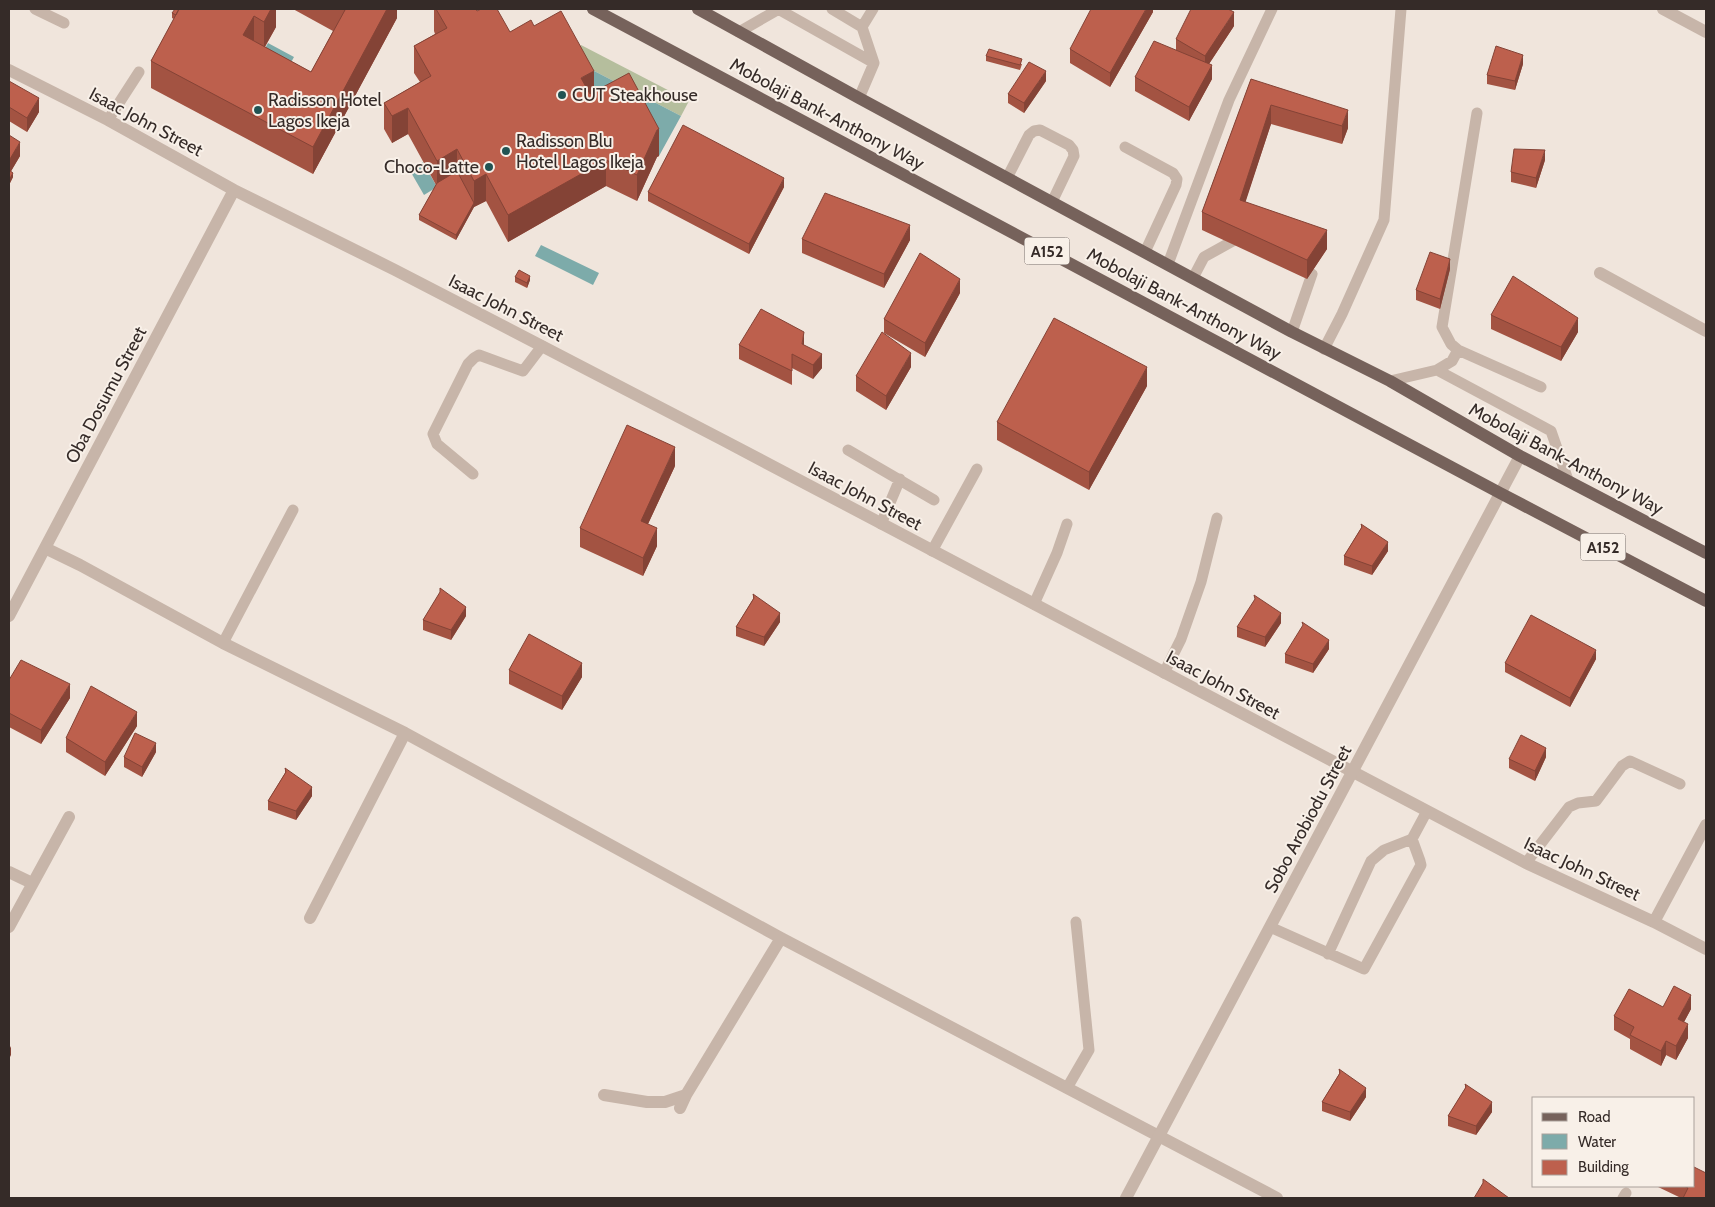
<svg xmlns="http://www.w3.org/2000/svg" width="1715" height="1207" viewBox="0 0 1715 1207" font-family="Cabin,sans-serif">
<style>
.green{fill:#b5be9d}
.water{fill:#7dabaa}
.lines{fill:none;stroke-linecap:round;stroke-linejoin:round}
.service{stroke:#c7b5a9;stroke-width:11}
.minor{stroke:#c7b5a9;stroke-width:12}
.tertiary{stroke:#c7b5a9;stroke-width:12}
.primary{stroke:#76625b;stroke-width:12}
.wall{fill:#a35342}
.shaded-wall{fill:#844336}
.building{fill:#bd604d;stroke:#844336}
.poi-dot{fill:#215353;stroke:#f8f0e8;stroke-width:2}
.labels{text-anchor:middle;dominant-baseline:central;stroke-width:4;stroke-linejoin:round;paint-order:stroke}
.shield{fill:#f8f0e8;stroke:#706662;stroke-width:1}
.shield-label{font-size:16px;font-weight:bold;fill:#352b28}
.poi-label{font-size:18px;fill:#352b28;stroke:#f8f0e8;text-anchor:start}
.street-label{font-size:18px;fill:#352b28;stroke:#f8f0e8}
</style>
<rect width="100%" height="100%" fill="#f0e5dc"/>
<path class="green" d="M 581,45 L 689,101 L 681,116 L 573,60 Z"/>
<path class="water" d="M 268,43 L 294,57 L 289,66 L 263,52 Z
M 573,60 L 681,116 L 659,156 L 613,109 L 600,87 L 591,92 Z
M 423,162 L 437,187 L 424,195 L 409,169 Z
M 541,245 L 599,273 L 593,285 L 535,256 Z"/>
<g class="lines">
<path class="service" d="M 35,9 L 64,23
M 778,9 L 874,63
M 832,9 L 862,27 L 874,63 L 859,98
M 862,27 L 873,9
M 739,32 L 779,9
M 108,120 L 139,72
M 1125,147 L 1173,173 L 1177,179 L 1176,185 L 1145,252
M 1007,178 L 1029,135 L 1034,131 L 1040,130 L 1069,145 L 1073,150 L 1074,156 L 1052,202
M 1168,264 L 1229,100 L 1272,9
M 1193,278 L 1204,257 L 1240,237 L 1243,239
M 1292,332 L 1312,274 L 1297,266
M 1324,349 L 1342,314 L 1384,220 L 1401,9
M 1458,350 L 1451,344 L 1442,327 L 1477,113
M 1437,370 L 1452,361 L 1458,350 L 1541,387
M 1390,381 L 1437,370 L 1551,431 L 1568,480
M 848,450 L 934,500
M 473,474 L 437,444 L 433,434 L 468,364 L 474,358 L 479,355 L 523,371 L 542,346
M 881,524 L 900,479
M 932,551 L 977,469
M 1034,604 L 1057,553 L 1067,524
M 223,643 L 293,510
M 1164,673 L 1181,639 L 1201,582 L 1217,518
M 1526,863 L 1569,807 L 1578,803 L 1596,801 L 1622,766 L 1630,761 L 1680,784
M 1270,927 L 1364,969 L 1421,865 L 1420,861 L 1412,839
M 1328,954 L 1371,861 L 1384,850 L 1412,839 L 1427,811
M 1067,1088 L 1089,1050 L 1076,922
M 1623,1198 L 1626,1193"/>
<path class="minor" d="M 1663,9 L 1706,32
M 9,70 L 108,120 L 234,190 L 395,270 L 721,439 L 1526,863 L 1654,922 L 1706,949
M 1600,273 L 1706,331
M 45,548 L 80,565 L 223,643 L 405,733 L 781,938 L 1277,1198
M 9,616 L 234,190
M 9,872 L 32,883
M 310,918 L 405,733
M 1654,922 L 1706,825
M 9,927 L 69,817
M 604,1095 L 647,1102 L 665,1102 L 686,1095
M 680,1108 L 686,1095 L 781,938"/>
<path class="tertiary" d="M 1126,1198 L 1520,456"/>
<path class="primary" d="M 593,9 L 1500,493 L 1706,601
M 698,9 L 859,98 L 1292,332 L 1390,381 L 1520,456 L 1706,553"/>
</g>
<path class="wall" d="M 276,9 L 276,27 L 265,47 L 311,72 L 333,31 L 293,9 L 397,9 L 397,18 L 313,174 L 151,88 L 151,61 L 174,19 L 172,18 L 172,13 Z
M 434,9 L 476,9 L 477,11 L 510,32 L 534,26 L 594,92 L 659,156 L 657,157 L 637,201 L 606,186 L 508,242 L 486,201 L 474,207 L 456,240 L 419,220 L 419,215 L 436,185 L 408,134 L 392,143 L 384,129 L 384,103 L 420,82 L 414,73 L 414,46 L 435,34 L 434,31 Z
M 1153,9 L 1153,12 L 1110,87 L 1070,63 L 1070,49 Z
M 1234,26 L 1209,64 L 1212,79 L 1189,121 L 1135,91 L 1135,77 L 1176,50 L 1176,39 Z
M 986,56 L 1022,64 L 1020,70 L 986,61 Z
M 1523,64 L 1515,90 L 1487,84 L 1487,75 Z
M 1251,79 L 1348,128 L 1342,144 L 1271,124 L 1245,202 L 1327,249 L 1307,279 L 1202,230 L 1202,212 Z
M 9,81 L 39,112 L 27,132 L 9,121 Z
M 1046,81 L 1024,113 L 1008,103 L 1008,94 Z
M 9,135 L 20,156 L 11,171 L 13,177 L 9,185 Z
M 1545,160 L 1536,188 L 1511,182 L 1511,172 Z
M 784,187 L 749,254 L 648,201 L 648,192 Z
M 802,239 L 910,240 L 884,288 L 802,253 Z
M 1450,269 L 1440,309 L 1416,300 L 1416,290 Z
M 515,277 L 530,280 L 527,288 L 515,282 Z
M 960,293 L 925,357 L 884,333 L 884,319 Z
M 1491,315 L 1578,332 L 1561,361 L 1491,329 Z
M 739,345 L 804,345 L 822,368 L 813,379 L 792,368 L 792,385 L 739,359 Z
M 911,367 L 886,410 L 856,391 L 856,376 Z
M 1147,386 L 1089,490 L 997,440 L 997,422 Z
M 675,466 L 648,524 L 657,546 L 643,576 L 580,547 L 580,528 Z
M 1361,524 L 1388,551 L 1372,575 L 1344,565 L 1344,556 L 1361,528 Z
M 440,588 L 466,616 L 451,640 L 423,630 L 423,620 L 440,593 Z
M 753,594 L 780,622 L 764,646 L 736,636 L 736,627 L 753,599 Z
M 1281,623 L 1265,647 L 1237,637 L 1237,627 Z
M 1329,649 L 1313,673 L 1285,663 L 1285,654 Z
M 1596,659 L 1570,707 L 1505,672 L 1505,663 Z
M 509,670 L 582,677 L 562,710 L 509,684 Z
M 9,680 L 70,698 L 41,744 L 9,727 Z
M 137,726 L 105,776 L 66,752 L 66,738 Z
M 156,752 L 142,777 L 124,767 L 124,757 Z
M 1546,757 L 1535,781 L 1509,768 L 1509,759 Z
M 285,768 L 312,796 L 296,820 L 268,810 L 268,801 L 285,773 Z
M 1663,1007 L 1691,1009 L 1684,1022 L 1688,1038 L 1676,1060 L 1666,1055 L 1661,1066 L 1630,1049 L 1630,1039 L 1614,1030 L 1614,1016 Z
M 1339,1069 L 1366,1097 L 1350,1121 L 1322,1111 L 1322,1102 L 1339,1074 Z
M 1706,1082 L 1706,1096 L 1705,1095 L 1705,1085 Z
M 1465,1084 L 1492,1112 L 1476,1135 L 1448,1126 L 1448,1116 L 1465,1089 Z
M 1656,1186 L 1694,1186 L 1706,1198 L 1681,1198 Z"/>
<path class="shaded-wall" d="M 265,9 L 276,9 L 276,27 L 264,48 L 264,22 Z
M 387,9 L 397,9 L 397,18 L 313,174 L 313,147 Z
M 1146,9 L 1153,9 L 1153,12 L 1110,87 L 1110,73 Z
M 1234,12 L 1234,26 L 1205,70 L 1205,56 Z
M 254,16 L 254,43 L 243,35 Z
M 1523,55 L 1523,64 L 1515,90 L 1515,81 Z
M 1212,65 L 1212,79 L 1189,121 L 1189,107 Z
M 594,71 L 594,97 L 581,105 L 581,78 Z
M 1046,71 L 1046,81 L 1024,113 L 1024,103 Z
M 39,98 L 39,112 L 27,132 L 27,118 Z
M 1271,105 L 1271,124 L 1240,219 L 1240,200 Z
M 408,108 L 408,134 L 392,143 L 392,116 Z
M 1348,110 L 1348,128 L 1342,144 L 1342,126 Z
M 659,129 L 659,156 L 657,157 L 637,201 L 637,175 L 657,130 Z
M 20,142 L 20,156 L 10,173 L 10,159 Z
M 457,149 L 457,176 L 437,187 L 437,161 Z
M 1545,150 L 1545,160 L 1536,188 L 1536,178 Z
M 606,160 L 606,186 L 508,242 L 508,215 Z
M 13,173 L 13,177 L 9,185 L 9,180 Z
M 486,174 L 486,201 L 474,207 L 456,240 L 456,235 L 474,203 L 474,181 Z
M 784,178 L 784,187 L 749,254 L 749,244 Z
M 910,225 L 910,240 L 884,288 L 884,274 Z
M 1327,230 L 1327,249 L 1307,279 L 1307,260 Z
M 1450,259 L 1450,269 L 1440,309 L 1440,299 Z
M 530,276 L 530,280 L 527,288 L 527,283 Z
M 960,279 L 960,293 L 925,357 L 925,343 Z
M 1578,318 L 1578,332 L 1561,361 L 1561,347 Z
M 804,332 L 804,346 L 802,344 Z
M 911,353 L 911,367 L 886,410 L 886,396 Z
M 822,354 L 822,368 L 813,379 L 813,365 Z
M 1147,367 L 1147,386 L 1089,490 L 1089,472 Z
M 675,447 L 675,466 L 641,539 L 641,521 Z
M 657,528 L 657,546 L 643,576 L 643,558 Z
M 1388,542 L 1388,551 L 1372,575 L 1372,566 Z
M 466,607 L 466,616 L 451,640 L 451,630 Z
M 780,613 L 780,622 L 764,646 L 764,637 Z
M 1281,613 L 1281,623 L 1265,647 L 1265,637 Z
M 1329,640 L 1329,649 L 1313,673 L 1313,664 Z
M 1596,650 L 1596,659 L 1570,707 L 1570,698 Z
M 582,663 L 582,677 L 562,710 L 562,696 Z
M 70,684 L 70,698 L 41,744 L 41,730 Z
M 137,712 L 137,726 L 105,776 L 105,762 Z
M 156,743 L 156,752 L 142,777 L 142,767 Z
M 1546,748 L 1546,757 L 1535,781 L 1535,771 Z
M 312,787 L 312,796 L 296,820 L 296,811 Z
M 1691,995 L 1691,1009 L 1678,1033 L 1678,1019 Z
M 1688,1024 L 1688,1038 L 1676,1060 L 1676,1046 Z
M 1666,1041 L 1666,1055 L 1661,1066 L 1661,1051 Z
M 11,1046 L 11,1055 L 9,1059 L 9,1050 Z
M 1366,1088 L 1366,1097 L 1350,1121 L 1350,1112 Z
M 1492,1102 L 1492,1112 L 1476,1135 L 1476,1126 Z"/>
<path class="building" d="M 175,9 L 179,9 L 176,15 L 172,13 Z
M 179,9 L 271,9 L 264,22 L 254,16 L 243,35 L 311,72 L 345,10 L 342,9 L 387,9 L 313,147 L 151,61 Z
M 436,9 L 476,9 L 477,11 L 481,9 L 497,9 L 510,32 L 531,20 L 534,26 L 561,11 L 594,71 L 581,78 L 590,94 L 629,73 L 659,129 L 657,130 L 637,175 L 606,160 L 508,215 L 486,174 L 474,181 L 457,149 L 437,161 L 408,108 L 392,116 L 384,103 L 431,76 L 414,46 L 447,28 Z
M 1091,9 L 1146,9 L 1110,73 L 1070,49 Z
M 1191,9 L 1228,9 L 1234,12 L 1205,56 L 1176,39 Z
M 1154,41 L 1212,65 L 1189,107 L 1135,77 Z
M 1496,46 L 1523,55 L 1515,81 L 1487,75 Z
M 989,49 L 1022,59 L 1020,65 L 986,56 Z
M 1029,62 L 1046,71 L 1024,103 L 1008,94 Z
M 1251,79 L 1348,110 L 1342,126 L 1271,105 L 1240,200 L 1327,230 L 1307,260 L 1202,212 Z
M 9,81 L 39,98 L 27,118 L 9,107 Z
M 683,125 L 784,178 L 749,244 L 648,192 Z
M 9,135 L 20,142 L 10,159 L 9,158 Z
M 1514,149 L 1545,150 L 1536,178 L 1511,172 Z
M 9,170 L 13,173 L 9,180 Z
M 457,171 L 474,203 L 456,235 L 419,215 L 437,183 Z
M 825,193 L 910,225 L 884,274 L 802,239 Z
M 1430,252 L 1450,259 L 1440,299 L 1416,290 Z
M 920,253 L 960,279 L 925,343 L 884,319 Z
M 519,270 L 530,276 L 527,283 L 515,277 Z
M 1513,276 L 1578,318 L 1561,347 L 1491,315 Z
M 761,309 L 804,332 L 802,344 L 822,354 L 813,365 L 792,354 L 792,371 L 739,345 Z
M 1054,318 L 1147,367 L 1089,472 L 997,422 Z
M 882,332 L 911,353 L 886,396 L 856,376 Z
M 627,425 L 675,447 L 641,521 L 657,528 L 643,558 L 580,528 Z
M 1361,524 L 1388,542 L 1372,566 L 1344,556 L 1362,527 Z
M 440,588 L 466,607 L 451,630 L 423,620 L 440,592 Z
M 753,594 L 780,613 L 764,637 L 736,627 L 754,598 Z
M 1254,595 L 1281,613 L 1265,637 L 1237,627 L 1255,599 Z
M 1531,615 L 1596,650 L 1570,698 L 1505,663 Z
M 1302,622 L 1329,640 L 1313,664 L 1285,654 L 1303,625 Z
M 529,634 L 582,663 L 562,696 L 509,670 Z
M 21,660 L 70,684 L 41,730 L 9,713 L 9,680 Z
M 91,686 L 137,712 L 105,762 L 66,738 Z
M 135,733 L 156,743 L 142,767 L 124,757 Z
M 1521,735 L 1546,748 L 1535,771 L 1509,759 Z
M 285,768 L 312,787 L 296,811 L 268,801 L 286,772 Z
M 1674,986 L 1691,995 L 1678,1019 L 1688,1024 L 1676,1046 L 1666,1041 L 1661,1051 L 1630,1035 L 1634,1027 L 1614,1016 L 1629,989 L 1663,1007 Z
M 1339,1069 L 1366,1088 L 1350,1112 L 1322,1102 L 1340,1073 Z
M 1465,1084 L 1492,1102 L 1476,1126 L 1448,1116 L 1466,1087 Z
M 1694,1167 L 1706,1173 L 1706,1198 L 1683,1198 L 1688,1188 L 1684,1186 L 1694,1186 Z
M 1483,1179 L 1509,1198 L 1474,1198 L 1483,1183 Z"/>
<g class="poi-dot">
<circle cx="562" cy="95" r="5"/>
<circle cx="258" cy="110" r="5"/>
<circle cx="506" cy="151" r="5"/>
<circle cx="489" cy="167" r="5"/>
</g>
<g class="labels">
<g class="shield">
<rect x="1024.5" y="237.5" width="45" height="27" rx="4"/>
<rect x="1580.5" y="533.5" width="45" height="27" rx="4"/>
</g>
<g class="shield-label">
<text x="1047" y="251">A152</text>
<text x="1603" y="547">A152</text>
</g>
<g class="poi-label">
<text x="572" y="95">CUT Steakhouse</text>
<text x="268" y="100">Radisson Hotel<tspan x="268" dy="21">Lagos Ikeja</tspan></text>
<text x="516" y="141">Radisson Blu<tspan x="516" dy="21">Hotel Lagos Ikeja</tspan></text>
<text x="479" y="167" text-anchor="end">Choco-Latte</text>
</g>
<g class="street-label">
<text transform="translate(827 114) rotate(28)">Mobolaji Bank-Anthony Way</text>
<text transform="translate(146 122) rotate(28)">Isaac John Street</text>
<text transform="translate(1184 304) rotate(28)">Mobolaji Bank-Anthony Way</text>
<text transform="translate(506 308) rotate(27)">Isaac John Street</text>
<text transform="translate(106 395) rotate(-62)">Oba Dosumu Street</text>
<text transform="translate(1566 459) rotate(28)">Mobolaji Bank-Anthony Way</text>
<text transform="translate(865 496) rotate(28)">Isaac John Street</text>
<text transform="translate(1223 685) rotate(28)">Isaac John Street</text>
<text transform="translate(1308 819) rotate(-62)">Sobo Arobiodu Street</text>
<text transform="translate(1582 869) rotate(25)">Isaac John Street</text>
</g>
</g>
<rect width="1715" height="1207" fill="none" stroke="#352b28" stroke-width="20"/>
<rect x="1532" y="1097" width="162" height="90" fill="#f8f0e8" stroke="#aaa19b"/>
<rect x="1542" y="1113" width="25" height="8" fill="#76625b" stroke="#aaa19b"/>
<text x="1578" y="1122" font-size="15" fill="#352b28">Road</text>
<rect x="1542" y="1134" width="25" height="15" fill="#7dabaa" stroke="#aaa19b"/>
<text x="1578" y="1147" font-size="15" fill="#352b28">Water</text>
<rect x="1542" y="1160" width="25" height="15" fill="#bd604d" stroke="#aaa19b"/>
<text x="1578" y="1172" font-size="15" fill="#352b28">Building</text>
</svg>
